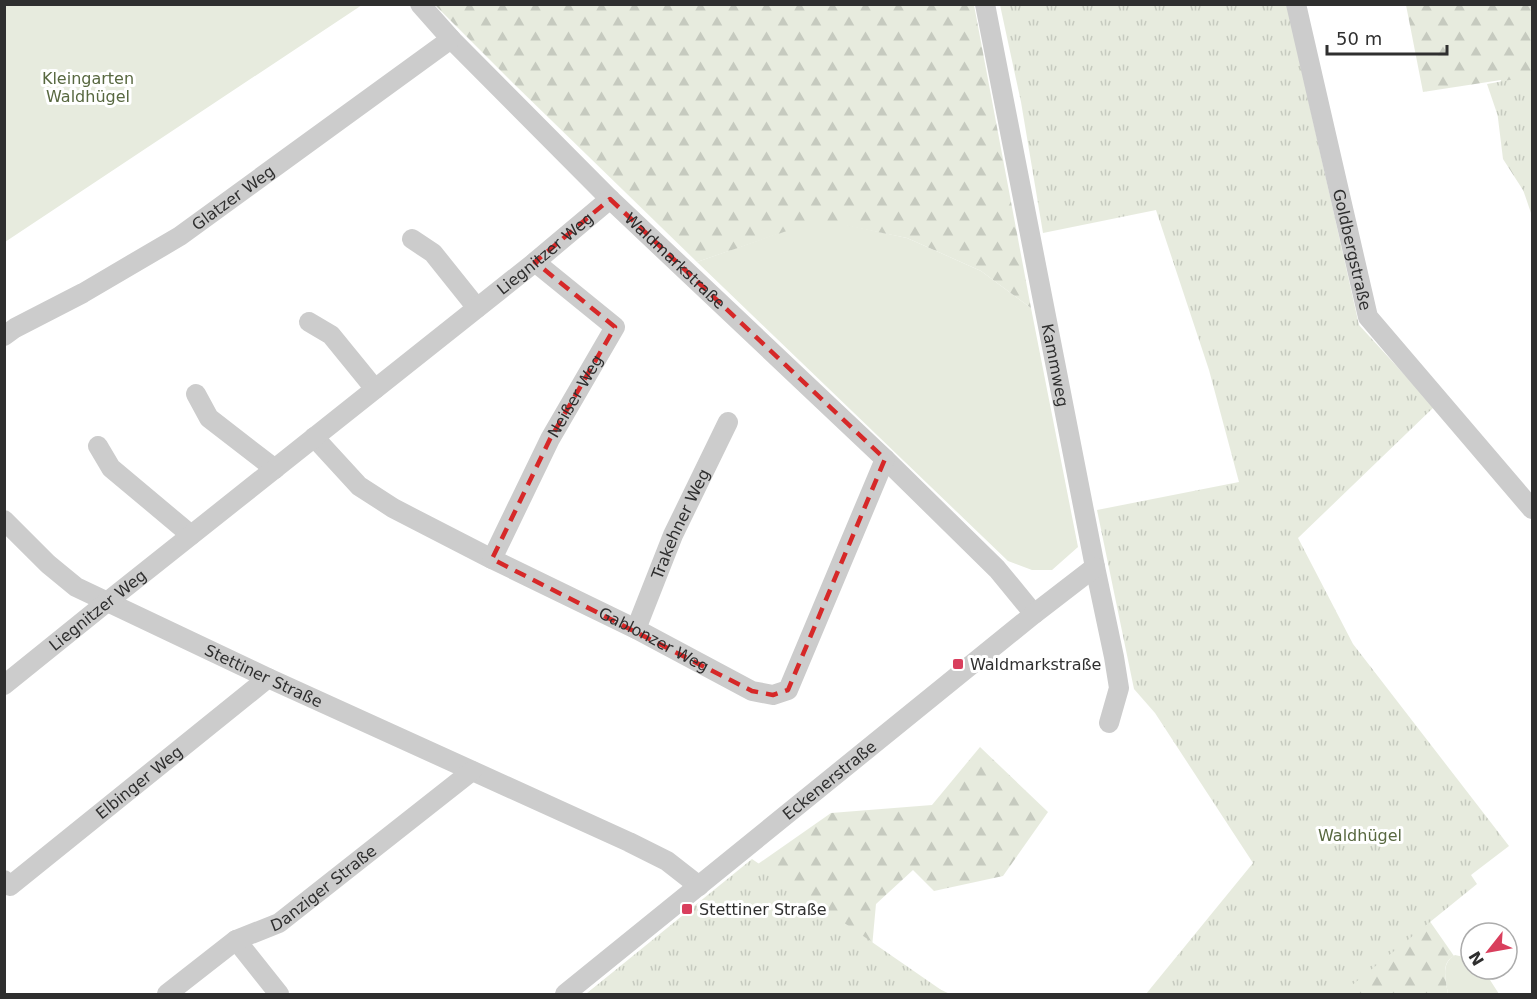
<svg xmlns="http://www.w3.org/2000/svg" width="1537" height="999" viewBox="0 0 1537 999" font-family="'DejaVu Sans',sans-serif">
<style>
.green{fill:#e7ebde}
.forest{fill:url(#forest-firs)}
.park{fill:url(#park-tufts)}
.lines{fill:none;stroke-linecap:round;stroke-linejoin:round}
.minor{stroke:#ccc;stroke-width:20}
.marked{fill:none;stroke:#d62828;stroke-width:4.5;stroke-dasharray:12 8;stroke-linejoin:round}
.poi-dot{fill:#d93f5d;stroke:#fff;stroke-width:2}
.labels{text-anchor:middle;dominant-baseline:central;stroke-width:6;stroke-linejoin:round;paint-order:stroke}
.park-label{font-size:16px;fill:#586840;stroke:#fff}
.street-label{font-size:16px;fill:#2f2f2f;stroke:#fff}
.poi-label{font-size:16px;fill:#2f2f2f;stroke:#fff;text-anchor:start}
</style>
<defs>
<pattern id="forest-firs" width="22" height="20" patternUnits="userSpaceOnUse" patternTransform="scale(1.5)"><rect width="22" height="20" fill="#e7ebde"/><path d="M5 1l3.5 6h-7zM16 11l3.5 6h-7z" fill="#c6cabf"/></pattern>
<pattern id="park-tufts" width="24" height="20" patternUnits="userSpaceOnUse" patternTransform="scale(1.5)"><rect width="24" height="20" fill="#e7ebde"/><path d="M3 7l-1-3M5 7V3M7 7l1-3M15 17l-1-3M17 17v-4M19 17l1-3" fill="none" stroke="#c6cabf"/></pattern>
</defs>
<rect width="100%" height="100%" fill="#fff"/>
<path class="green" d="M 5,4 L 362,4 L 362,5 L 5,242 Z
M 819,219 L 907,238 L 981,271 L 1031,308 L 1078,547 L 1052,570 L 1032,570 L 1008,561 L 697,262 Z
M 1455,955 L 1468,958 L 1471,960 L 1471,969 L 1483,969 L 1499,994 L 1448,994 C 1446,981 1440,963 1455,955 Z"/>
<path class="forest" d="M 435,5 L 974,5 L 1031,308 L 981,271 L 907,238 L 819,220 L 697,262 L 514,84 Z
M 1406,5 L 1532,5 L 1532,204 L 1503,159 L 1496,102 L 1501,80 L 1423,92 Z
M 980,747 L 1048,812 L 1003,876 L 934,891 L 913,870 L 876,904 L 871,958 L 950,994 L 586,994 L 692,910 L 831,813 L 932,805 Z
M 1422,910 L 1454,956 C 1440,963 1446,981 1448,994 L 1312,994 Z"/>
<path class="park" d="M 1000,5 L 1287,5 L 1359,325 L 1434,407 L 1298,538 L 1353,644 L 1509,846 L 1471,875 L 1477,884 L 1341,994 L 1146,994 L 1253,863 L 1155,713 L 1134,689 L 1097,510 L 1239,482 L 1209,370 L 1156,210 L 1043,233 L 1021,102 Z
M 1532,76 L 1532,216 L 1487,84 Z
M 752,859 L 947,994 L 586,994 Z"/>
<g class="lines">
<g class="minor">
<path id="s1" d="M 420,4 L 451,39 L 610,199 L 885,459 L 997,569 L 1034,614"/>
<path id="s2" d="M 985,4 L 1095,567 L 1114,657 L 1119,688 L 1109,723"/>
<path id="s3" d="M 1296,4 L 1368,317 L 1532,509"/>
<path d="M 412,239 L 433,253 L 477,308"/>
<path d="M 309,322 L 331,335 L 375,389"/>
<path id="s4" d="M 4,336 L 15,328 L 83,293 L 180,236 L 451,39"/>
<path d="M 196,394 L 209,418 L 275,469"/>
<path id="s5" d="M 314,437 L 359,486 L 393,508 L 492,559 L 636,629 L 752,691 L 773,695 L 788,690 L 885,459"/>
<path d="M 98,446 L 111,468 L 191,535"/>
<path id="s6" d="M 4,520 L 48,564 L 76,587 L 268,678 L 629,842 L 667,861 L 699,886"/>
<path id="s7" d="M 492,559 L 550,439 L 615,327 L 535,262"/>
<path id="s8" d="M 636,629 L 673,535 L 728,422"/>
<path id="s9" d="M 4,685 L 107,602 L 535,262 L 610,199"/>
<path id="s10" d="M 4,880 L 10,886 L 268,678"/>
<path d="M 236,940 L 279,994"/>
<path id="s11" d="M 167,994 L 236,940 L 279,923 L 472,771"/>
<path id="s12" d="M 565,994 L 1034,614 L 1095,567"/>
</g>
</g>
<path class="marked" d="M 610,199 L 885,459 L 788,690 L 773,695 L 752,691 L 492,559 L 550,439 L 615,327 L 535,262 Z"/>
<g class="poi-dot">
<rect x="952" y="658" width="12" height="12" rx="3"/>
<rect x="681" y="903" width="12" height="12" rx="3"/>
</g>
<g class="labels">
<g class="park-label">
<text x="88" y="78">Kleingarten<tspan x="88" dy="18">Waldhügel</tspan></text>
<text x="1360" y="835">Waldhügel</text>
</g>
<g class="street-label">
<text stroke="none"><textPath href="#s4" startOffset="268">Glatzer Weg</textPath></text>
<text stroke="none"><textPath href="#s3" startOffset="252">Goldbergstraße</textPath></text>
<text stroke="none"><textPath href="#s9" startOffset="692">Liegnitzer Weg</textPath></text>
<text stroke="none"><textPath href="#s1" startOffset="362">Waldmarkstraße</textPath></text>
<text stroke="none"><textPath href="#s2" startOffset="368">Kammweg</textPath></text>
<text stroke="none"><textPath href="#s7" startOffset="183">Neißer Weg</textPath></text>
<text stroke="none"><textPath href="#s8" startOffset="114">Trakehner Weg</textPath></text>
<text stroke="none"><textPath href="#s9" startOffset="120">Liegnitzer Weg</textPath></text>
<text stroke="none"><textPath href="#s5" startOffset="399">Gablonzer Weg</textPath></text>
<text stroke="none"><textPath href="#s6" startOffset="306">Stettiner Straße</textPath></text>
<text stroke="none"><textPath href="#s12" startOffset="340">Eckenerstraße</textPath></text>
<text stroke="none"><textPath href="#s10" startOffset="174">Elbinger Weg</textPath></text>
<text stroke="none"><textPath href="#s11" startOffset="190">Danziger Straße</textPath></text>
</g>
<g class="poi-label">
<text x="970" y="664">Waldmarkstraße</text>
<text x="699" y="909">Stettiner Straße</text>
</g>
</g>
<rect width="1537" height="999" fill="none" stroke="#2f2f2f" stroke-width="12"/>
<g transform="translate(1489 951) rotate(239)"><circle r="28" fill="#ffffff" stroke="#acacac" stroke-width="1.5"/>
<path d="M0-4.5L10 22L0 15L-10 22Z" fill="#d93f5d"/>
<text y="-9" font-size="16" font-weight="bold" text-anchor="middle" fill="#2f2f2f">N</text>
</g>
<path d="M1327 45v9h120v-9" fill="none" stroke="#2f2f2f" stroke-width="3"/>
<text x="1336" y="45" font-size="18" fill="#2f2f2f" stroke="#ffffff" stroke-width="4.5" paint-order="stroke">50 m</text>
</svg>
